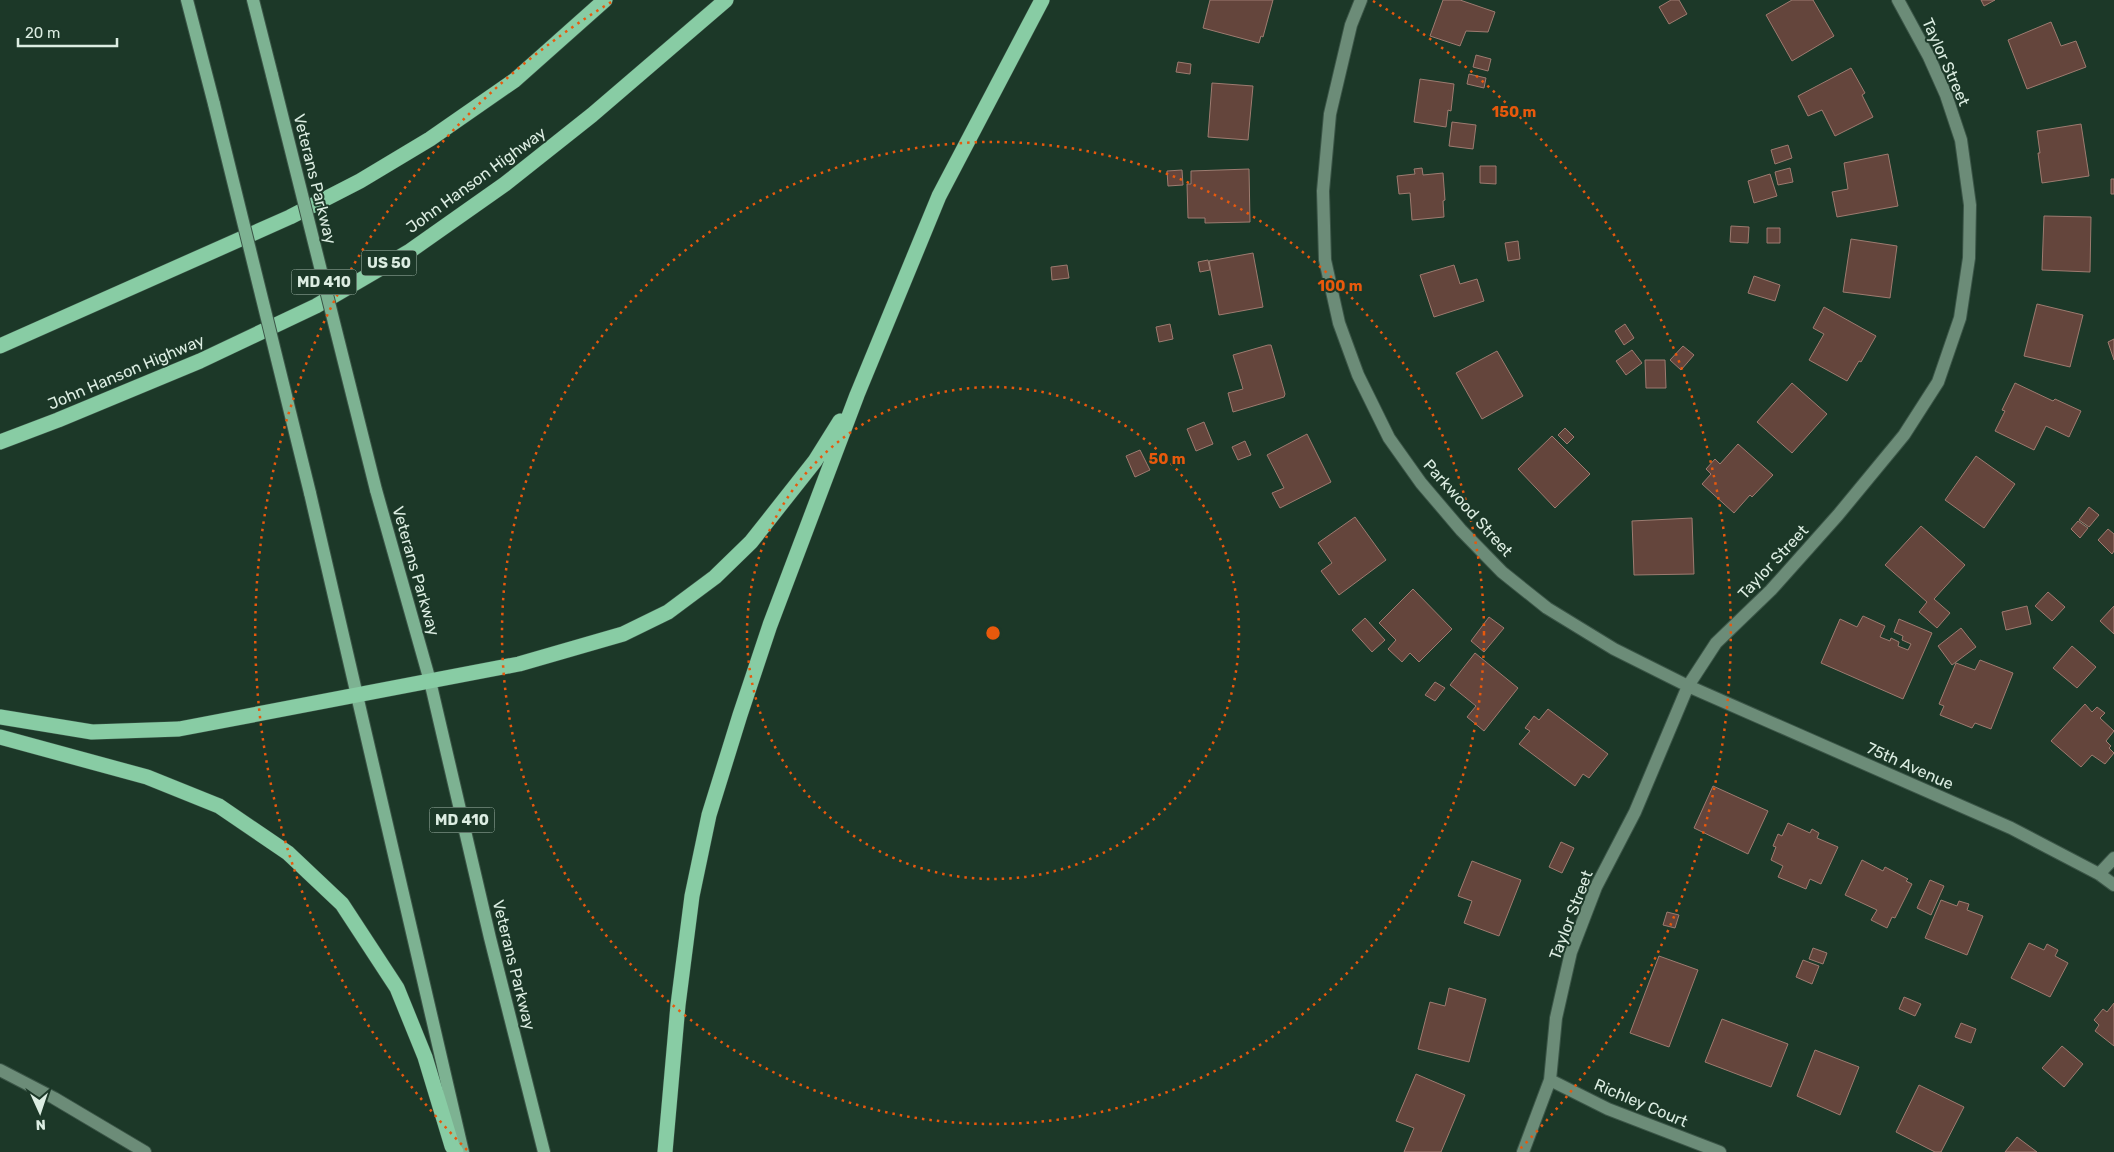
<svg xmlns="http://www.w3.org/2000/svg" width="2114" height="1152" viewBox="0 0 2114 1152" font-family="Rubik,sans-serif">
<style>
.building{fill:#64453c;stroke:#9d7b70}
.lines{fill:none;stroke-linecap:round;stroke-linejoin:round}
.minor-casing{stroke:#3b5547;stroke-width:14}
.major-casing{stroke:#3b5547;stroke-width:14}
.highway-casing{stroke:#3b5547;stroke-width:16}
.minor{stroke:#6c8c78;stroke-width:12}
.major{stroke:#7db292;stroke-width:12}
.highway{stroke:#88cca4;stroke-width:15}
.major-bridge-casing{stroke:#3b5547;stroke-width:14;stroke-linecap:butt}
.major-bridge{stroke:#7db292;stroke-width:12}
.ring{fill:none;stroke:#e8590c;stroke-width:2.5;stroke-dasharray:2.5 5}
.labels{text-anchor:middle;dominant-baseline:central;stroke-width:4;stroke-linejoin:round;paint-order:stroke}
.shield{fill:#1c3828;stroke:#a2b7aa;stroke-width:1}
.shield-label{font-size:15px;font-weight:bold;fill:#dcede2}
.street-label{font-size:16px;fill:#dcede2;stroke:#1c3828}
.centre{fill:#e8590c;stroke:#1c3828;stroke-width:2.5}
.ring-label{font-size:15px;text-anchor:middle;font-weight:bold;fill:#e8590c;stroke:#1c3828;stroke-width:4;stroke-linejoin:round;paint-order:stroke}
</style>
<rect width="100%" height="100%" fill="#1c3828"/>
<path class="building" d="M 1210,0 L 1273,0 L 1263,37 L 1261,36 L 1259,43 L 1203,28 Z
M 1443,0 L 1460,0 L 1495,12 L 1488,32 L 1466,31 L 1460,46 L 1430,36 Z
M 1671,0 L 1679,0 L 1687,14 L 1669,24 L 1659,7 Z
M 1792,0 L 1813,0 L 1834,36 L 1792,61 L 1766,15 Z
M 1981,0 L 1995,0 L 1984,6 Z
M 2051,22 L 2061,46 L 2076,41 L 2086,67 L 2027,89 L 2008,40 Z
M 1476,55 L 1491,59 L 1488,71 L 1473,67 Z
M 1178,62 L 1191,64 L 1190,74 L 1176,72 Z
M 1851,68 L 1865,93 L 1862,95 L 1873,117 L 1835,136 L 1822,110 L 1808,116 L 1798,96 Z
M 1469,74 L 1486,78 L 1484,88 L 1467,84 Z
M 1420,79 L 1454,84 L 1451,111 L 1448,110 L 1446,127 L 1414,122 Z
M 1212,83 L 1253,86 L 1248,140 L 1208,137 Z
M 1452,122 L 1476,125 L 1473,149 L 1449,146 Z
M 2081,124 L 2089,176 L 2042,183 L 2038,153 L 2040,153 L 2037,131 Z
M 1788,145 L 1792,158 L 1775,164 L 1771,150 Z
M 1888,154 L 1898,206 L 1837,217 L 1832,192 L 1848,189 L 1844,163 Z
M 1480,166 L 1496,166 L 1496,184 L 1480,183 Z
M 1422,168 L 1423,175 L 1443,173 L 1445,200 L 1443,201 L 1444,217 L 1412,220 L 1410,193 L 1399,194 L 1397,176 L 1415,174 L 1414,169 Z
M 1790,168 L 1793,182 L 1778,185 L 1775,172 Z
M 1249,169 L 1250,222 L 1205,223 L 1205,218 L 1188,218 L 1187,184 L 1191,184 L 1191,171 Z
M 1182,170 L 1183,185 L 1168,186 L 1167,171 Z
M 1770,174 L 1777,196 L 1754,203 L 1748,181 Z
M 2111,179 L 2114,179 L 2114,194 L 2111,194 Z
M 2044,216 L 2091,217 L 2090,272 L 2042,270 Z
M 1731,226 L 1749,227 L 1748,243 L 1730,242 Z
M 1767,228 L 1780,228 L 1780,243 L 1767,243 Z
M 1851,239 L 1897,246 L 1890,298 L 1843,292 Z
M 1518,241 L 1520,259 L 1508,261 L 1505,243 Z
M 1253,253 L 1263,307 L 1219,315 L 1209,261 Z
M 1208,260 L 1210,270 L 1200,272 L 1198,262 Z
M 1067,265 L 1069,278 L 1052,280 L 1051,267 Z
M 1454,265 L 1460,284 L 1477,279 L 1484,301 L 1434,317 L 1420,275 Z
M 1754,276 L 1780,285 L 1775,301 L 1748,293 Z
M 2037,304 L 2083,315 L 2070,367 L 2024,356 Z
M 1824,307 L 1876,336 L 1861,362 L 1859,361 L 1847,381 L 1809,360 L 1824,334 L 1813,328 Z
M 1170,324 L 1173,339 L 1159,342 L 1156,327 Z
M 1625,324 L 1634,338 L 1624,345 L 1615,331 Z
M 2114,339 L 2114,360 L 2108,342 Z
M 1268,345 L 1271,345 L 1285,394 L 1284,397 L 1233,412 L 1228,393 L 1243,389 L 1233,355 Z
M 1683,346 L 1694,355 L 1681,370 L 1670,360 Z
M 1632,350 L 1642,363 L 1626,375 L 1616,361 Z
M 1497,351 L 1523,396 L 1482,419 L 1456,373 Z
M 1645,360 L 1665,360 L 1666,388 L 1646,388 Z
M 1792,383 L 1827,414 L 1792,453 L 1757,422 Z
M 2015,383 L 2053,401 L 2055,399 L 2081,411 L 2069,437 L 2046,426 L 2034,450 L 1995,431 L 2005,411 L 2002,410 Z
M 1204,422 L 1213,444 L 1196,451 L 1187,429 Z
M 1565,428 L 1574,437 L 1567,444 L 1558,435 Z
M 1307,434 L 1331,482 L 1280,508 L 1272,493 L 1284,488 L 1267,455 Z
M 1552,436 L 1590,474 L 1555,508 L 1518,469 Z
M 1245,441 L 1251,455 L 1238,460 L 1232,447 Z
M 1738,444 L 1773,475 L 1752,497 L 1750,495 L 1734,513 L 1702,484 L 1711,474 L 1706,469 L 1715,459 L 1720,464 Z
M 1140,450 L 1150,470 L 1135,477 L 1126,456 Z
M 1976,456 L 2015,484 L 1984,528 L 1945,500 Z
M 2089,507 L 2099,515 L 2089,527 L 2079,520 Z
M 1355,517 L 1386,560 L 1339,595 L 1321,571 L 1332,563 L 1318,543 Z
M 1692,518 L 1694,574 L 1634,575 L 1632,521 Z
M 2078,521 L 2088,528 L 2080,538 L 2071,529 Z
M 1921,526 L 1965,565 L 1934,599 L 1950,613 L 1937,628 L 1919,612 L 1927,602 L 1885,565 Z
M 2108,529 L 2114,534 L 2114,551 L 2112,554 L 2098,540 Z
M 1413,589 L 1452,629 L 1419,662 L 1410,653 L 1402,662 L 1388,649 L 1396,640 L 1379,623 Z
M 2048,592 L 2065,607 L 2052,621 L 2035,606 Z
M 2027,606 L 2031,624 L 2006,630 L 2002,612 Z
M 2114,606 L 2114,634 L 2100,621 Z
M 1863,616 L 1885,626 L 1880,637 L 1890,641 L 1891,638 L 1899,642 L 1898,646 L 1908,650 L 1911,644 L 1902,640 L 1903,636 L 1894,632 L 1899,619 L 1932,633 L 1903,699 L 1821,663 L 1840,619 L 1857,627 Z
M 1489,617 L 1504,628 L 1484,652 L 1471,641 Z
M 1365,618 L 1385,640 L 1372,652 L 1352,630 Z
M 1961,628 L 1976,647 L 1952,665 L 1938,646 Z
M 2072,646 L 2096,667 L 2077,688 L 2053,668 Z
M 1475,653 L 1518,688 L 1484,731 L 1467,717 L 1476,706 L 1450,685 Z
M 1980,660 L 2013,673 L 1991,729 L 1975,723 L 1972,728 L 1940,715 L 1944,706 L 1939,704 L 1956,663 L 1975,670 Z
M 1435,682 L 1445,688 L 1435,701 L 1425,695 Z
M 2085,704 L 2092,712 L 2097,707 L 2105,713 L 2100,718 L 2114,731 L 2106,741 L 2111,746 L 2109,748 L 2114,753 L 2105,764 L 2092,755 L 2081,767 L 2051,741 Z
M 1548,709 L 1608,754 L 1589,778 L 1583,774 L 1575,786 L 1519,744 L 1530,731 L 1525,728 L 1534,716 L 1539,720 Z
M 1713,786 L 1768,811 L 1748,854 L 1694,828 Z
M 1788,823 L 1810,833 L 1812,829 L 1819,833 L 1817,838 L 1838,847 L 1821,884 L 1810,879 L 1806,889 L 1778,877 L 1783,866 L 1771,860 L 1776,847 L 1773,846 L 1778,834 L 1782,836 Z
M 1561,842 L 1574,848 L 1562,873 L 1549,867 Z
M 1862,860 L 1883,871 L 1885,867 L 1908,879 L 1906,881 L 1912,884 L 1895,918 L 1892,917 L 1887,928 L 1871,920 L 1877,910 L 1845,895 Z
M 1472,861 L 1521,880 L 1499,936 L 1464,923 L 1472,901 L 1458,896 Z
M 1930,880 L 1944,886 L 1931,915 L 1917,908 Z
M 1941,900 L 1957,906 L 1959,901 L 1969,904 L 1967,910 L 1983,916 L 1967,955 L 1925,938 Z
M 1667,912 L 1679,915 L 1675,928 L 1663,925 Z
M 2029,943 L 2044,950 L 2047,944 L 2058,950 L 2055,956 L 2068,963 L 2050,997 L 2011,978 Z
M 1813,948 L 1827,953 L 1823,964 L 1809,959 Z
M 1659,956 L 1698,970 L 1669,1047 L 1630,1033 Z
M 1803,960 L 1819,966 L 1812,984 L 1796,977 Z
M 1449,988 L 1486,999 L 1469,1062 L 1418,1049 L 1430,1002 L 1445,1006 Z
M 1904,997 L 1921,1004 L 1915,1016 L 1899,1009 Z
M 2114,1003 L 2114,1046 L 2095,1031 L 2099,1025 L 2094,1020 L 2103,1009 L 2107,1012 Z
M 1722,1019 L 1788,1044 L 1771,1087 L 1705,1062 Z
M 1961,1023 L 1976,1029 L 1971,1043 L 1955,1037 Z
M 2062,1046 L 2083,1064 L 2064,1087 L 2042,1068 Z
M 1815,1050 L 1859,1067 L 1840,1115 L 1797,1096 Z
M 1416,1074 L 1465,1095 L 1441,1152 L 1404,1152 L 1414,1128 L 1396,1121 Z
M 1919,1085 L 1964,1107 L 1941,1152 L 1935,1152 L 1896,1132 Z
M 2017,1137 L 2037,1152 L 2005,1152 Z"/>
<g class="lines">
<g class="minor-casing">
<path id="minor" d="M 1361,0 L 1351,25 L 1330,114 L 1323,191 L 1325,260 L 1339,323 L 1358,375 L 1389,438 L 1421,483 L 1461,530 L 1502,572 L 1547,608 L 1614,649 L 1688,686 L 2011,828 L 2099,874 L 2114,885
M 2099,874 L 2114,858
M 0,1070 L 54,1098 L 145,1152
M 1550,1080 L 1608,1109 L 1720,1152
M 1523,1152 L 1550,1080 L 1556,1018 L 1571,952 L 1596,887 L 1635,812 L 1688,686 L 1716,643 L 1771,590 L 1838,515 L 1904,435 L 1938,382 L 1960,318 L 1969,258 L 1970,205 L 1961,140 L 1946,95 L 1929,57 L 1898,0"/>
</g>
<g class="major-casing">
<path id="major" d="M 187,0 L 214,104
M 253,0 L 272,75
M 376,490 L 430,681 L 490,938 L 544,1152
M 310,493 L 463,1152"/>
</g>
<g class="highway-casing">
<path id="highway" d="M 0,346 L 290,217 L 360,181 L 430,139 L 515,80 L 605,0
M 0,442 L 58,420 L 200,361 L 316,306 L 410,251 L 505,184 L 592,115 L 726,0
M 0,717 L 92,732 L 179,729 L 519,664 L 623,634 L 668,612 L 715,577 L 751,542 L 815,461 L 840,421
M 0,737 L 147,777 L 219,806 L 288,853 L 342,904 L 397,988 L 425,1057 L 452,1146 L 456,1152
M 665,1152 L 678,1005 L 692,896 L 709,815 L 740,715 L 770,625 L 857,395 L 939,196 L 1042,0"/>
</g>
<use href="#minor" class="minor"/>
<use href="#major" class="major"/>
<use href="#highway" class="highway"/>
<g class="major-bridge-casing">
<path id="major-bridge" d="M 272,75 L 376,490
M 214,104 L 310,493"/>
</g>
<use href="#major-bridge" class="major-bridge"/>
</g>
<g class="ring">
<circle cx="993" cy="633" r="246"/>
<circle cx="993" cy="633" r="491"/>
<path d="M467 1150A737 737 0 0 1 613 1M1373 1A737 737 0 0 1 1519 1150"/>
</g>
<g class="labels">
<g class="shield">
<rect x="361.5" y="250.5" width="55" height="25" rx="4"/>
<rect x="291.5" y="269.5" width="65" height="25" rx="4"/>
<rect x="429.5" y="807.5" width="65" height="25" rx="4"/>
</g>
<g class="shield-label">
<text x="389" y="263">US 50</text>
<text x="324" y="282">MD 410</text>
<text x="462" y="820">MD 410</text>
</g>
<g class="street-label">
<text transform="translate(1946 62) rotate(66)">Taylor Street</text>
<text transform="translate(315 179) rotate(76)">Veterans Parkway</text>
<text transform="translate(476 180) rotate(-36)">John Hanson Highway</text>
<text transform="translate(126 372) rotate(-23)">John Hanson Highway</text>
<text transform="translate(1468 508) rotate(48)">Parkwood Street</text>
<text transform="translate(1773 562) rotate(-47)">Taylor Street</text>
<text transform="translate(416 571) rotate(74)">Veterans Parkway</text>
<text transform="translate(1910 766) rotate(24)">75th Avenue</text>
<text transform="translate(1571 915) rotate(-69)">Taylor Street</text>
<text transform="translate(514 965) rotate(76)">Veterans Parkway</text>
<text transform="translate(1641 1103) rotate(23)">Richley Court</text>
</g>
</g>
<circle cx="993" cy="633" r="8" class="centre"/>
<g class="ring-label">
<text x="1514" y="117">150 m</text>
<text x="1340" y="291">100 m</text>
<text x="1167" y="464">50 m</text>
</g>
<g transform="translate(40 1112) rotate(177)" stroke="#1c3828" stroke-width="4" paint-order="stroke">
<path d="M0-4L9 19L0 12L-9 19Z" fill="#dcede2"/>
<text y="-8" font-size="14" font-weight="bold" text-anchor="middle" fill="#dcede2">N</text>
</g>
<path d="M18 38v8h99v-8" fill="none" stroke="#dcede2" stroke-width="2.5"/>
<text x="25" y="38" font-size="15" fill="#dcede2" stroke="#1c3828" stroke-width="4" paint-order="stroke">20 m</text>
</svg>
